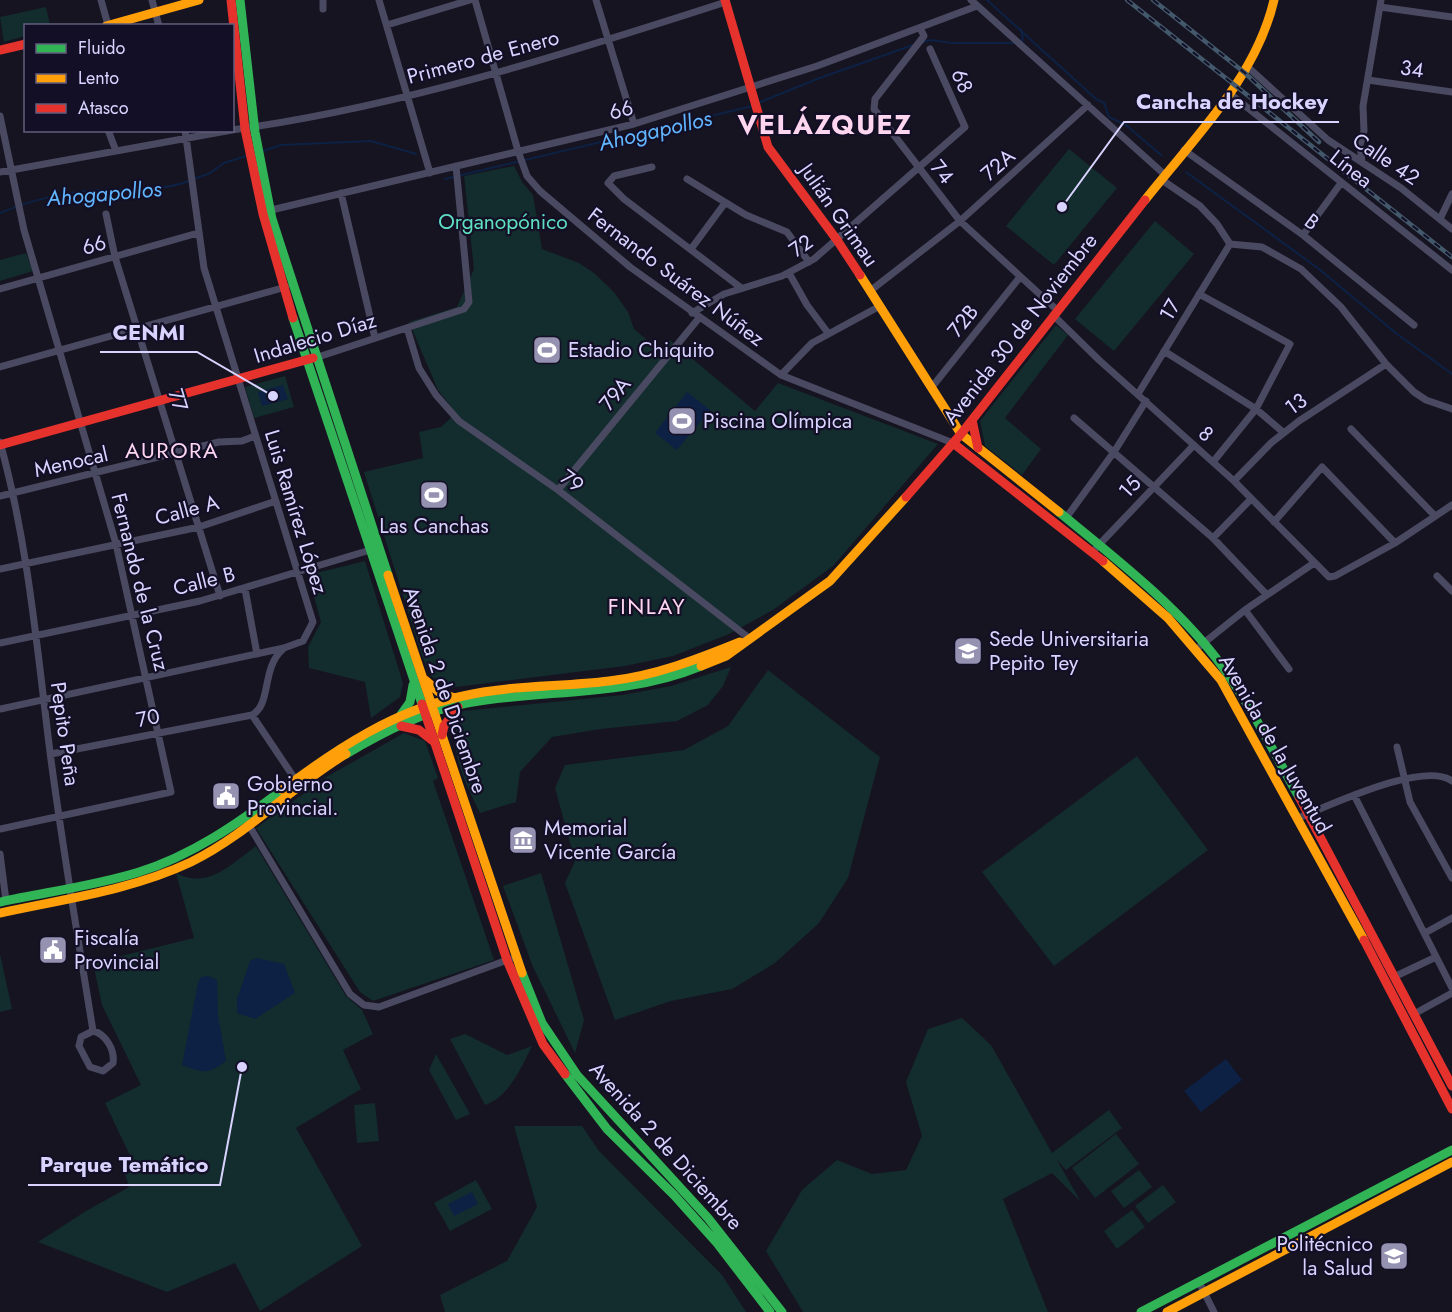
<svg xmlns="http://www.w3.org/2000/svg" width="1452" height="1312" viewBox="0 0 1452 1312" font-family="Jost,sans-serif">
<style>
.green{fill:#132c2d}
.water{fill:#0d2144}
.lines{fill:none;stroke-linecap:round;stroke-linejoin:round}
.stream{stroke:#0d2144;stroke-width:2}
.street{stroke:#4a4962;stroke-width:7}
.fast{stroke:#30b455;stroke-width:9}
.slow{stroke:#ff9f0a;stroke-width:9}
.jam{stroke:#e5322d;stroke-width:9}
.rail-casing{stroke:#43596b;stroke-width:4.5}
.rail{stroke:#130f26;stroke-width:2;stroke-dasharray:7;stroke-linecap:butt}
.labels{text-anchor:middle;dominant-baseline:central;stroke-width:4.5;stroke-linejoin:round;paint-order:stroke}
.street-label{font-size:21px;fill:#d9d4ff;stroke:#130f26}
.park-label{font-size:21px;fill:#5fe0c0;stroke:#130f26}
.poi-label{font-size:21px;fill:#d9d4ff;stroke:#130f26;text-anchor:start}
.water-label{font-size:22px;font-style:italic;fill:#62b6ff;stroke:#130f26}
.neighbourhood-label{font-size:22px;letter-spacing:1.5px;fill:#ffd6f0;stroke:#130f26}
.district-label{font-size:27px;font-weight:bold;letter-spacing:1.5px;fill:#ffd6f0;stroke:#130f26}
.leader{fill:none;stroke:#d9d4ff;stroke-width:2}
.callout-dot{fill:#d9d4ff;stroke:#130f26;stroke-width:2}
.callout-label{font-size:22px;text-anchor:middle;font-weight:bold;fill:#d9d4ff;stroke:#130f26;stroke-width:4.5;stroke-linejoin:round;paint-order:stroke}
</style>
<rect width="100%" height="100%" fill="#161421"/>
<path class="green" d="M 46,7 L 50,25 L 26,26 L 25,36 L 4,42 L 0,17 Z
M 1069,149 L 1117,188 L 1054,265 L 1006,226 Z
M 514,166 L 522,182 L 533,195 L 542,249 L 579,263 L 594,273 L 614,292 L 628,312 L 634,329 L 660,351 L 670,340 L 755,411 L 778,383 L 938,444 L 833,566 L 773,610 L 729,634 L 673,656 L 625,666 L 448,688 L 431,676 L 422,656 L 364,472 L 423,458 L 419,432 L 441,427 L 456,413 L 438,390 L 409,322 L 457,307 L 474,269 L 464,176 Z
M 1155,221 L 1194,254 L 1114,351 L 1075,319 Z
M 26,253 L 33,271 L 0,281 L 0,260 Z
M 1056,325 L 1068,335 L 1005,418 L 1041,449 L 1022,475 L 985,446 L 980,421 Z
M 285,376 L 294,407 L 254,418 L 245,387 Z
M 365,561 L 403,683 L 400,697 L 371,718 L 365,682 L 309,668 L 308,647 L 321,622 L 308,575 Z
M 731,667 L 723,686 L 708,705 L 677,721 L 601,729 L 552,737 L 520,772 L 516,802 L 480,813 C 465,782 444,744 463,711 L 622,695 L 671,686 Z
M 768,670 L 880,757 L 848,878 L 819,923 L 775,963 L 732,989 L 671,1001 L 615,1020 L 565,883 L 575,861 L 555,788 L 565,765 L 684,750 L 728,726 Z
M 404,733 L 425,741 L 438,778 L 433,781 L 494,960 L 373,1001 L 360,992 L 256,828 L 328,776 Z
M 1137,756 L 1208,850 L 1054,966 L 982,872 Z
M 256,846 L 346,996 L 362,1010 L 373,1034 L 343,1050 L 361,1089 L 296,1128 L 362,1246 L 260,1311 L 235,1263 L 167,1292 L 38,1242 L 86,1211 L 129,1187 L 124,1171 L 135,1166 L 105,1103 L 141,1085 L 102,1005 L 93,963 L 194,938 L 176,873 C 208,890 231,864 256,846 Z
M 541,873 L 584,1020 L 575,1053 L 533,967 L 503,886 Z
M 0,954 L 12,1009 L 0,1012 Z
M 962,1018 L 991,1045 L 1052,1153 L 1109,1110 L 1122,1128 L 1066,1170 L 1057,1160 L 1081,1202 L 1052,1173 L 1003,1199 L 1048,1312 L 803,1312 L 766,1251 L 802,1190 L 837,1160 L 872,1174 L 906,1170 L 922,1136 L 906,1082 L 928,1029 Z
M 465,1034 L 507,1055 L 532,1046 C 521,1068 509,1097 485,1105 L 450,1039 Z
M 436,1054 L 470,1114 L 456,1120 L 429,1070 Z
M 375,1103 L 379,1141 L 357,1143 L 354,1105 Z
M 514,1126 L 582,1126 L 599,1151 L 722,1275 L 746,1312 L 445,1312 L 440,1295 L 507,1261 L 537,1207 Z
M 1116,1134 L 1139,1164 L 1095,1198 L 1072,1168 Z
M 1139,1170 L 1152,1187 L 1124,1208 L 1111,1191 Z
M 476,1180 L 492,1209 L 450,1231 L 434,1203 Z
M 1163,1185 L 1176,1202 L 1148,1223 L 1135,1206 Z
M 1132,1210 L 1145,1227 L 1117,1249 L 1104,1231 Z"/>
<path class="water" d="M 283,385 L 288,399 L 262,406 L 258,392 Z
M 687,392 L 710,410 L 677,450 L 655,433 Z
M 257,958 L 284,964 L 295,993 L 255,1019 L 237,1013 L 237,999 L 250,961 Z
M 208,976 L 217,980 L 218,1015 L 226,1061 C 207,1075 203,1073 182,1065 L 198,983 L 201,977 Z
M 1226,1059 L 1242,1080 L 1201,1112 L 1184,1091 Z
M 472,1192 L 478,1204 L 454,1216 L 448,1204 Z"/>
<g class="lines">
<path class="stream" d="M 987,0 L 1096,99 L 1104,103 L 1109,117 L 1126,125 L 1161,155
M 1019,41 L 1023,40 L 1021,29
M 921,43 L 930,40 L 952,43 L 1014,43
M 758,103 L 817,79 L 913,45
M 260,152 L 281,145 L 371,141 L 416,154
M 1186,172 L 1319,269 L 1397,334 L 1452,374
M 194,179 L 210,173 L 224,163 L 249,155
M 445,179 L 753,106
M 0,213 C 34,199 61,193 98,190 C 129,188 160,192 189,181"/>
<path class="street" d="M 101,0 L 108,25
M 152,0 L 159,26
M 323,0 L 323,9
M 379,0 L 430,173
M 475,0 L 518,151 L 527,176 L 540,191 L 630,267 L 781,375 L 953,443
M 596,0 L 634,124
M 971,0 L 1165,175
M 1380,7 L 1452,17
M 387,25 L 470,0
M 920,28 L 924,36 L 875,99 L 874,109 L 960,221 L 1057,310
M 1249,68 L 1328,140 L 1401,188 L 1452,229
M 1368,80 L 1452,92
M 1229,93 L 1452,270
M 0,116 L 24,230 L 116,544 L 171,792 L 0,829
M 108,130 L 116,151
M 232,130 C 400,107 565,54 726,2
M 1184,150 L 1303,235 L 1414,325
M 1362,162 L 1360,145 L 1364,131 L 1363,106 L 1381,0
M 652,167 L 614,176 L 608,183 L 624,199 L 740,287
M 0,172 L 232,130
M 687,179 L 746,215 L 787,232 L 809,262
M 1162,180 L 1200,206 L 1217,224 L 1230,244 L 1262,247 L 1301,269 L 1341,307 L 1386,364 L 1414,392 L 1426,400 L 1452,409
M 341,193 L 375,338
M 267,211 L 634,124 L 817,66 L 977,6
M 106,214 L 115,257 L 220,596
M 1440,219 L 1452,194
M 1303,235 L 1341,183
M 691,249 L 725,203
M 789,273 L 807,305 L 828,333
M 0,289 L 198,233
M 870,291 L 960,221 L 1088,105
M 1199,294 L 1290,344 L 1256,409 L 1213,462
M 692,313 L 724,294 L 782,276 L 814,259 L 965,127 L 930,49
M 1053,315 L 1099,360 L 1234,481 L 1329,577 L 1335,576 L 1395,543 L 1452,505
M 407,328 L 419,368 L 436,395 L 459,421 L 558,490 L 749,638
M 1164,351 L 1256,409 L 1284,433
M 315,358 L 464,309 L 469,302 L 456,166
M 0,367 L 286,287
M 781,375 L 812,343 L 880,306
M 932,387 L 1020,277
M 1138,394 L 1230,244
M 1074,418 L 1213,538 L 1267,595
M 1351,429 L 1435,516
M 0,442 C 28,543 37,648 50,752 C 62,845 78,938 93,1031
M 1234,481 L 1271,443 L 1299,421 L 1386,364
M 558,490 L 699,318
M 0,496 L 219,442 L 242,441 L 255,436
M 1066,518 L 1114,452 L 1146,401
M 1274,522 L 1322,467 L 1395,543
M 1213,538 L 1251,499
M 1096,548 L 1194,445
M 0,569 L 199,527 L 276,501
M 1437,576 L 1452,591
M 245,589 L 257,654
M 1245,610 L 1289,669
M 0,643 L 200,601 L 377,548
M 1200,646 L 1245,610 L 1314,563
M 0,709 L 284,648 L 303,641 L 313,622 L 204,268 L 185,130
M 252,715 L 297,782
M 1397,747 L 1410,802 L 1452,878
M 51,754 L 252,715 C 272,704 261,668 283,649
M 1354,795 L 1452,988
M 1298,818 C 1329,806 1424,760 1452,781
M 247,822 L 350,994 L 364,1005 L 379,1007 L 510,959
M 0,854 L 6,901
M 1425,933 L 1452,918
M 1396,976 L 1436,957
M 1414,1014 L 1452,993
M 93,1031 C 106,1034 115,1050 113,1063 L 103,1071 L 90,1067 L 79,1046 L 81,1037 Z
M 1199,1282 L 1214,1312"/>
<path class="fast" d="M 240,0 L 255,132 L 272,219 L 388,575
M 293,318 L 422,704
M 1059,512 C 1114,557 1180,608 1222,666 C 1252,707 1274,753 1299,797
M 400,716 L 410,702 L 413,685
M 346,754 C 382,733 425,710 467,703 C 545,689 626,697 701,666
M 0,902 C 46,892 94,886 139,872 C 191,856 239,823 282,790
M 522,973 L 542,1023 L 577,1075 L 708,1218 L 782,1312
M 565,1074 L 607,1129 L 674,1195 L 717,1243 L 770,1312
M 1141,1312 L 1452,1150"/>
<path class="slow" d="M 106,26 L 199,0
M 1145,200 C 1194,138 1256,78 1274,0
M 860,275 L 961,434 L 1059,512
M 1103,561 L 1168,618 L 1221,680 L 1364,940
M 388,575 L 522,973
M 701,666 L 726,656 L 830,581 L 906,497
M 425,680 L 439,692 L 454,698
M 282,790 C 336,749 395,710 463,696 C 509,685 562,687 609,681 C 655,676 698,659 740,642
M 0,913 C 64,899 132,890 191,862 C 248,834 292,786 346,754
M 1167,1312 L 1452,1162"/>
<path class="jam" d="M 231,0 L 245,129 L 263,214 L 293,318
M 725,0 L 768,147 L 837,240 L 860,275
M 0,50 L 26,44
M 972,420 L 978,448
M 953,443 L 1103,561
M 0,445 L 313,358
M 906,497 L 961,434 L 1145,200
M 422,704 L 507,960 L 543,1044 L 565,1074
M 401,726 L 419,730 L 433,741
M 442,735 L 444,726 L 458,707
M 1299,797 L 1452,1086
M 1364,940 L 1452,1109"/>
<g class="rail-casing">
<path id="rail" d="M 1127,0 L 1452,257
M 1153,0 L 1245,73 L 1319,142"/>
</g>
<use href="#rail" class="rail"/>
</g>
<defs>
<g id="stadium-square" transform="scale(1.5)"><rect x="-9" y="-9" width="18" height="18" rx="4" fill="#9591b1" stroke="#130f26"/><path d="M0-5a6.5 5 0 1 0 0 10a6.5 5 0 1 0 0-10ZM-3.5-1.8h7v3.6h-7Z" fill="#fff"/></g>
<g id="university-square" transform="scale(1.5)"><rect x="-9" y="-9" width="18" height="18" rx="4" fill="#9591b1" stroke="#130f26"/><path d="M0-5L7-2L0 1L-7-2ZM-4 1L0 2.5L4 1V4Q0 6-4 4Z" fill="#fff"/></g>
<g id="civic-square" transform="scale(1.5)"><rect x="-9" y="-9" width="18" height="18" rx="4" fill="#9591b1" stroke="#130f26"/><path d="M-.6-6.5H3V-4.5H.6V-3L4-1V1h2V6H-6V1h2V-1L-.6-3ZM-1.2 2.5V6h2.4V2.5Z" fill="#fff"/></g>
<g id="museum-square" transform="scale(1.5)"><rect x="-9" y="-9" width="18" height="18" rx="4" fill="#9591b1" stroke="#130f26"/><path d="M0-6L6-3V-2H-6V-3ZM-5-1h2V3h-2ZM-1-1h2V3h-2ZM3-1h2V3H3ZM-6 4H6V6H-6Z" fill="#fff"/></g>
</defs>
<g fill-rule="evenodd">
<use href="#stadium-square" x="547" y="350"/>
<use href="#stadium-square" x="682" y="421"/>
<use href="#stadium-square" x="434" y="495"/>
<use href="#university-square" x="968" y="651"/>
<use href="#civic-square" x="226" y="796"/>
<use href="#museum-square" x="523" y="840"/>
<use href="#civic-square" x="53" y="950"/>
<use href="#university-square" x="1394" y="1256"/>
</g>
<g class="labels">
<g class="street-label">
<text transform="translate(483 57) rotate(-15)">Primero de Enero</text>
<text transform="translate(1412 69) rotate(8)">34</text>
<text transform="translate(962 81) rotate(66)">68</text>
<text transform="translate(621 110) rotate(-14)">66</text>
<text transform="translate(1386 159) rotate(34)">Calle 42</text>
<text transform="translate(998 165) rotate(-41)">72A</text>
<text transform="translate(1351 169) rotate(38)">Línea</text>
<text transform="translate(942 172) rotate(51)">74</text>
<text transform="translate(839 215) rotate(55)">Julián Grimau</text>
<text transform="translate(1312 222) rotate(37)">B</text>
<text transform="translate(94 245) rotate(-15)">66</text>
<text transform="translate(801 246) rotate(-35)">72</text>
<text transform="translate(676 277) rotate(37)">Fernando Suárez Núñez</text>
<text transform="translate(1170 310) rotate(-59)">17</text>
<text transform="translate(963 321) rotate(-51)">72B</text>
<text transform="translate(1020 329) rotate(-52)">Avenida 30 de Noviembre</text>
<text transform="translate(315 338) rotate(-17)">Indalecio Díaz</text>
<text transform="translate(615 394) rotate(-51)">79A</text>
<text transform="translate(178 400) rotate(73)">77</text>
<text transform="translate(1296 404) rotate(-35)">13</text>
<text transform="translate(1206 434) rotate(42)">8</text>
<text transform="translate(71 462) rotate(-13)">Menocal</text>
<text transform="translate(572 481) rotate(37)">79</text>
<text transform="translate(1130 487) rotate(-47)">15</text>
<text transform="translate(187 510) rotate(-15)">Calle A</text>
<text transform="translate(296 512) rotate(73)">Luis Ramírez López</text>
<text transform="translate(204 581) rotate(-14)">Calle B</text>
<text transform="translate(140 582) rotate(76)">Fernando de la Cruz</text>
<text transform="translate(445 690) rotate(71)">Avenida 2 de Diciembre</text>
<text transform="translate(148 718) rotate(-11)">70</text>
<text transform="translate(65 734) rotate(82)">Pepito Peña</text>
<text transform="translate(1275 744) rotate(60)">Avenida de la Juventud</text>
<text transform="translate(666 1146) rotate(48)">Avenida 2 de Diciembre</text>
</g>
<g class="park-label">
<text x="503" y="222">Organopónico</text>
</g>
<g class="poi-label">
<text x="568" y="350">Estadio Chiquito</text>
<text x="703" y="421">Piscina Olímpica</text>
<text x="434" y="526" text-anchor="middle">Las Canchas</text>
<text x="989" y="639">Sede Universitaria<tspan x="989" dy="24">Pepito Tey</tspan></text>
<text x="247" y="784">Gobierno<tspan x="247" dy="24">Provincial.</tspan></text>
<text x="544" y="828">Memorial<tspan x="544" dy="24">Vicente García</tspan></text>
<text x="74" y="938">Fiscalía<tspan x="74" dy="24">Provincial</tspan></text>
<text x="1373" y="1244" text-anchor="end">Politécnico<tspan x="1373" dy="24">la Salud</tspan></text>
</g>
<g class="water-label">
<text transform="translate(655 130) rotate(-13)">Ahogapollos</text>
<text transform="translate(104 193) rotate(-5)">Ahogapollos</text>
</g>
<g class="neighbourhood-label">
<text x="172" y="450">AURORA</text>
<text x="647" y="606">FINLAY</text>
</g>
<g class="district-label">
<text x="825" y="124">VELÁZQUEZ</text>
</g>
</g>
<path class="leader" d="M1062 207L1124 122H1339M273 396L197 352H100M242 1067L220 1185H28"/>
<g class="callout-dot">
<circle cx="1062" cy="207" r="6"/>
<circle cx="273" cy="396" r="6"/>
<circle cx="242" cy="1067" r="6"/>
</g>
<g class="callout-label">
<text x="1232" y="109">Cancha de Hockey</text>
<text x="149" y="340">CENMI</text>
<text x="124" y="1172">Parque Temático</text>
</g>
<rect x="24" y="24" width="210" height="108" fill="#130f26" stroke="#625e7d" stroke-width="1.5"/>
<rect x="36" y="44" width="30" height="9" fill="#30b455" stroke="#625e7d" stroke-width="1.5"/>
<text x="78" y="54" font-size="18" fill="#d9d4ff">Fluido</text>
<rect x="36" y="74" width="30" height="9" fill="#ff9f0a" stroke="#625e7d" stroke-width="1.5"/>
<text x="78" y="84" font-size="18" fill="#d9d4ff">Lento</text>
<rect x="36" y="104" width="30" height="9" fill="#e5322d" stroke="#625e7d" stroke-width="1.5"/>
<text x="78" y="114" font-size="18" fill="#d9d4ff">Atasco</text>
</svg>
